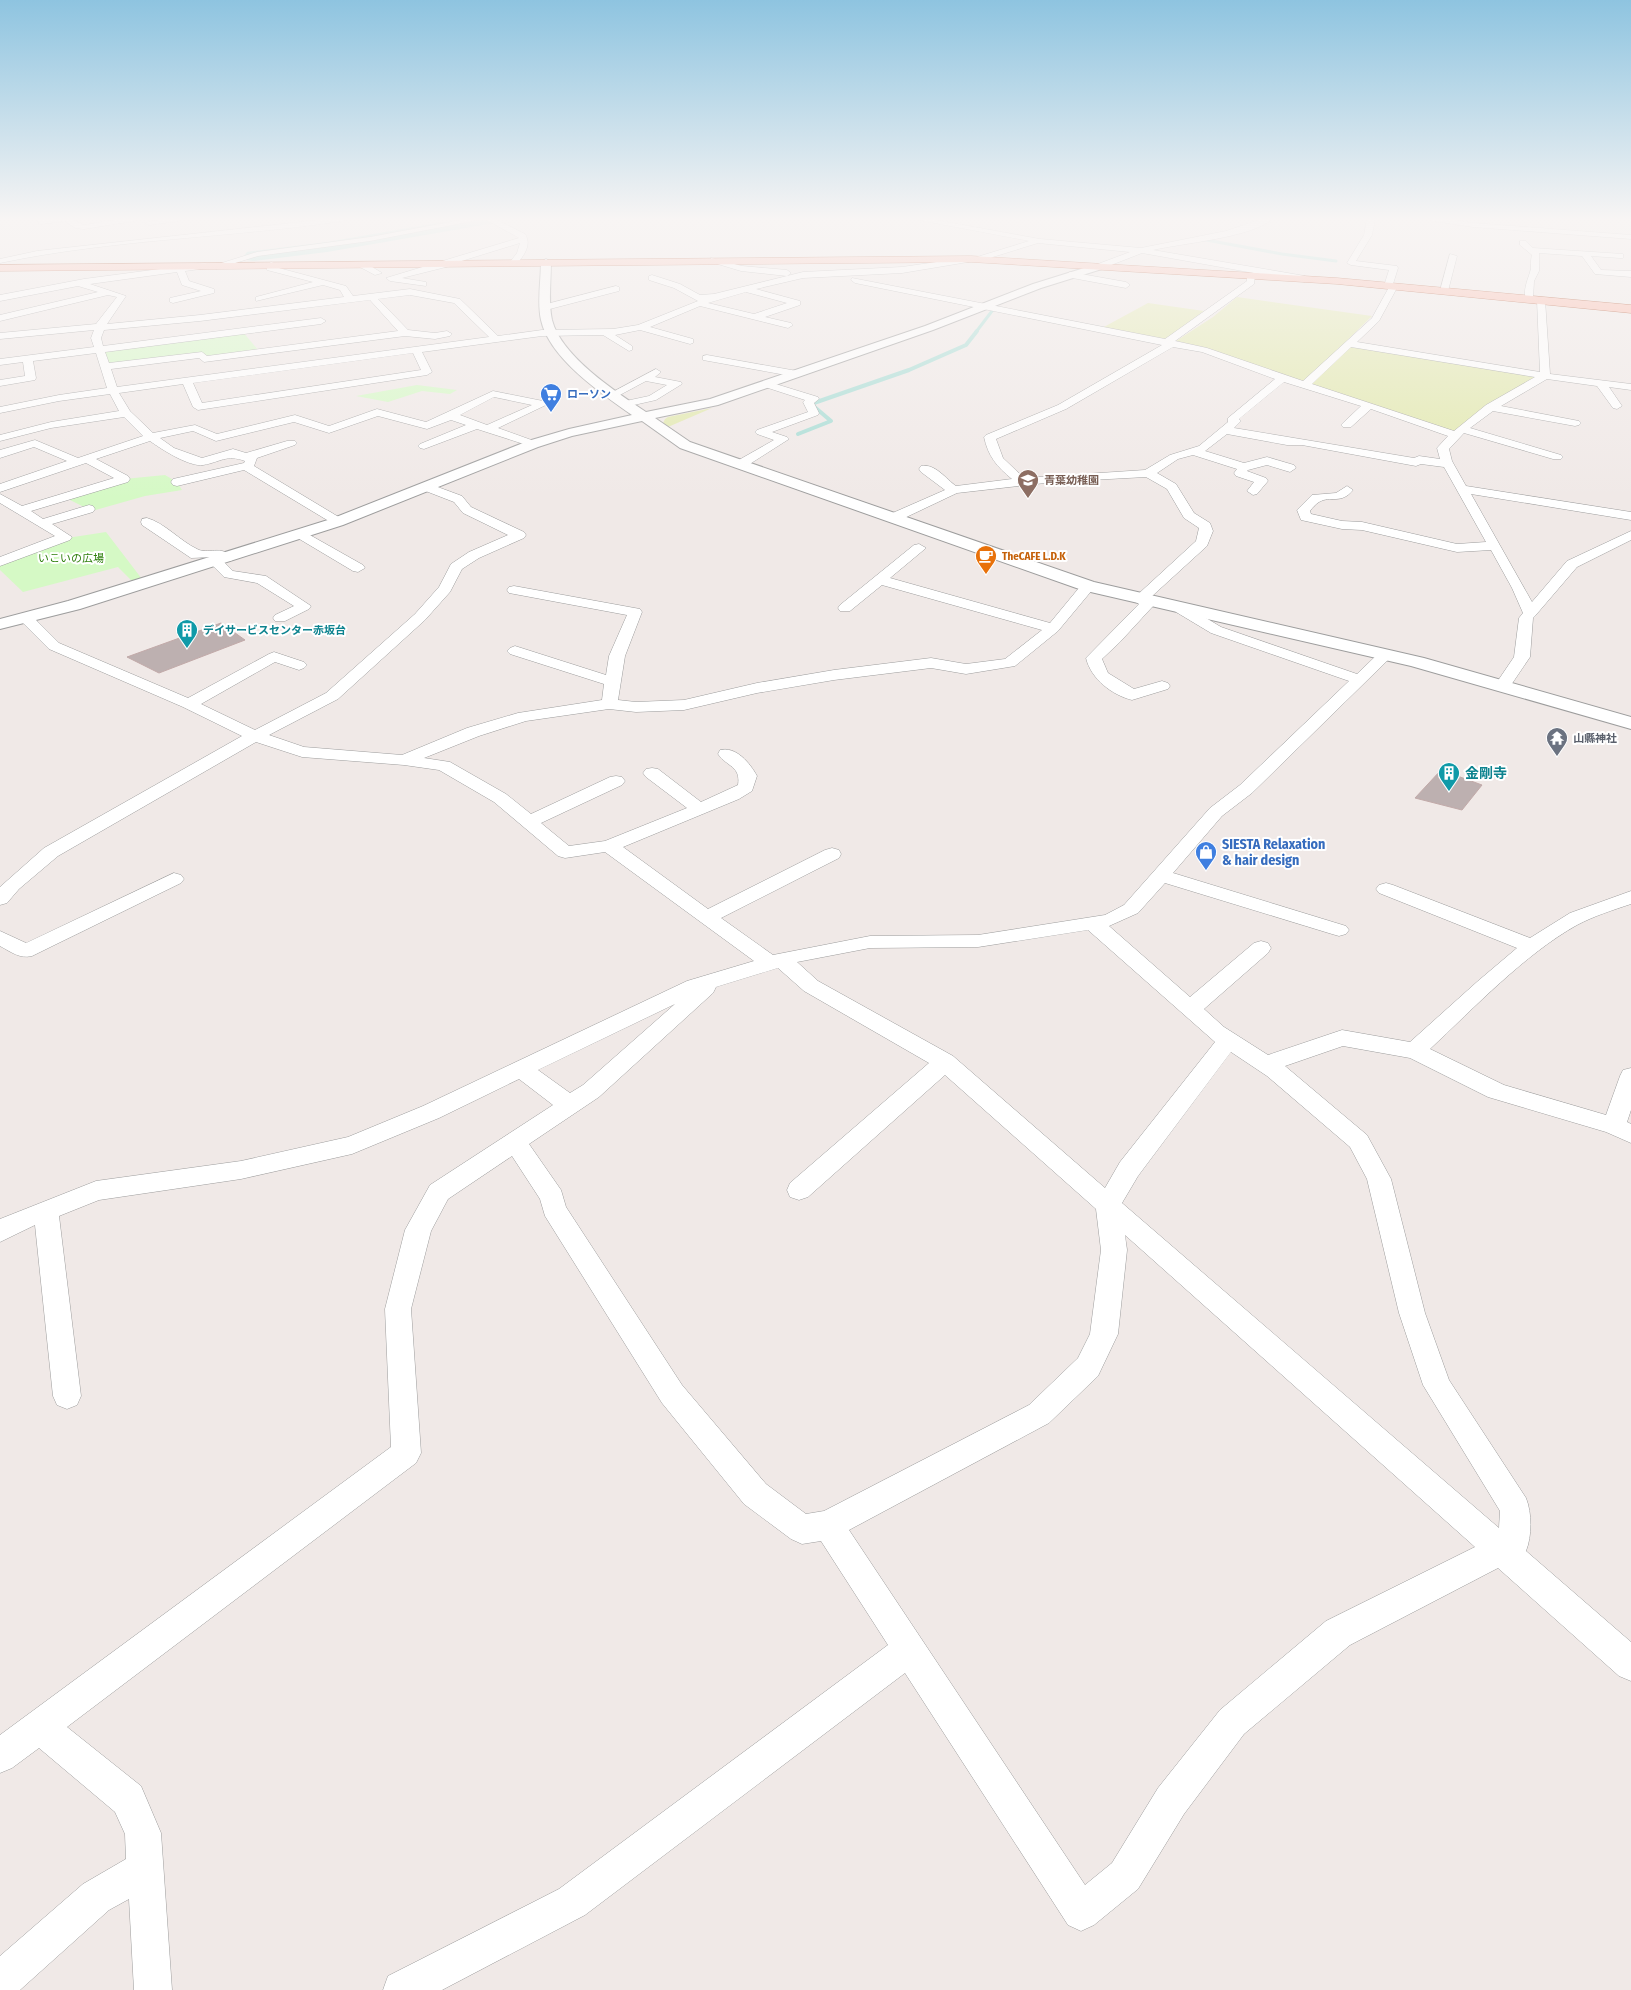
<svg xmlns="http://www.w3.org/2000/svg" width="1631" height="1990" viewBox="0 0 1631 1990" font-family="'Fira Sans Condensed','Noto Sans JP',sans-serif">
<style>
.grass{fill:#e2e9ae}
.park{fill:#d5f9c5}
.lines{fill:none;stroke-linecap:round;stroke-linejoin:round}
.stream-far1{stroke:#a8ddd5;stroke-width:3}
.stream{stroke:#a8ddd5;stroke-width:4}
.river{fill:#a8ddd5;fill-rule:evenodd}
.building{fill:#bdb0b0;stroke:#c2aaa9}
.minor-casing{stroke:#9d9d9d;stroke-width:1}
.tertiary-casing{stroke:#9d9d9d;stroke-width:2}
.primary-casing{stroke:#9a2d02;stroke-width:1}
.minor{fill:#fff;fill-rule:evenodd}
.tertiary{fill:#fff;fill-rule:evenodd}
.primary{fill:#fbb2a1;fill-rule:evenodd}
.labels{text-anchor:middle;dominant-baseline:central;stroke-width:4;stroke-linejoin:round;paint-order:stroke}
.far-shop-label{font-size:11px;font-weight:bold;fill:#366cbe;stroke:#fff;text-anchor:start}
.far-education-label{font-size:11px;font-weight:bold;fill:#785e54;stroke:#fff;text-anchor:start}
.far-food-label{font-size:11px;font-weight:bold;fill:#c56008;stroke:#fff;text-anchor:start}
.far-park-label{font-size:11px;fill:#2f7f0d;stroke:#fff}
.far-culture-label{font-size:11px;font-weight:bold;fill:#0d838f;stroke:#fff;text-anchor:start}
.far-worship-label{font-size:11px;font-weight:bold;fill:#5b616d;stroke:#fff;text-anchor:start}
.culture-label{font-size:14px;font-weight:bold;fill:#0d838f;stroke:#fff;text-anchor:start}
.shop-label{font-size:14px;font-weight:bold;fill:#366cbe;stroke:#fff;text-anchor:start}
</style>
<rect width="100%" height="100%" fill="#f0e9e7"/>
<path class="grass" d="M 1237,297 L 1372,316 L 1305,382 L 1202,347 L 1176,341 L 1213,317 Z
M 1148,303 L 1204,311 L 1165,340 L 1102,328 Z
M 1351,344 L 1542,376 L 1454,433 L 1309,383 Z
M 712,408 L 668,427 L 663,423 L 665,419 L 668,417 Z"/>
<path class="park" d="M 242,331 L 259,351 L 209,357 L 203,354 L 107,366 L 102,349 Z
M 417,385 L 457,390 L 450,394 L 422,391 L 388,402 L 356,396 Z
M 165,475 L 177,482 L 182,490 L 145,496 L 92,511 L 66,498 L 124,479 Z
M 106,532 L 142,579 L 132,581 L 118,567 L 23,592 L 0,570 L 0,563 L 67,538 Z"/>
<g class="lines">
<path class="stream-far1" d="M 1201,239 L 1282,254 L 1336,261
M 976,332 L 992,311"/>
<path class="stream" d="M 798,434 L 831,421 L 811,404 L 909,370 L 966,345 L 977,331"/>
<path class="river" d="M 460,219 L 497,219 L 495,223 L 489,224 L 327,252 L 253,261 L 247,260 L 244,256 L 247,252 L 253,251 L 327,242 Z"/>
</g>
<path class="building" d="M 221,623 L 245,640 L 159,673 L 127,657 Z
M 1441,770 L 1482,785 L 1462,810 L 1415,798 Z"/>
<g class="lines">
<g class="minor-casing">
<path id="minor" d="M 37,219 L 71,219 L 84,225 L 120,219 L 138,219 L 134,221 L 84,229 L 75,228 L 65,221 L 42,224 L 39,224 Z
M 163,219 L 183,219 L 179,221 L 149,225 L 145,223 Z
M 328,219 L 347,219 L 343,221 C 229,238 113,239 0,263 L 0,259 L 37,251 Z
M 467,219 L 483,219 L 370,241 L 258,256 L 216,269 L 212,266 L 257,252 L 370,237 Z
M 485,219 L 495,219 L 525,234 C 532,245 524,255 517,264 L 510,262 L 517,253 L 520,243 L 455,263 L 454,265 L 402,278 L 426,282 L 426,286 L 390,281 L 386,278 L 519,238 Z
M 914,219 L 930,219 L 1040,239 L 1141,248 L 1226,231 L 1262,219 L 1272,219 C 1251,238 1182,243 1153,250 L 1305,276 L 1309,279 L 1305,282 L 1142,253 L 1101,269 L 1098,268 L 1098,264 L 1130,252 L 1038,243 L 980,261 L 977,261 L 977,257 L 1029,241 Z
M 1367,219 L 1375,219 L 1372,235 L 1356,261 L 1397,266 L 1398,268 L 1393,284 L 1398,286 L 1379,321 L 1357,342 L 1540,372 L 1537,300 L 1541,297 L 1545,300 L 1550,374 L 1631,384 L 1631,390 L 1609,387 L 1622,406 L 1617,409 L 1613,408 L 1597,386 L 1547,379 L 1501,406 L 1579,421 L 1581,423 L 1579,425 L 1575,426 L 1493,411 L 1470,428 L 1561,455 L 1563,457 L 1561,459 L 1553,459 L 1464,433 L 1449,449 L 1452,461 L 1466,486 L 1631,512 L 1631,520 L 1471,494 L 1532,602 L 1567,561 L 1631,531 L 1631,540 L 1577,567 L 1535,616 L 1533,618 L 1530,657 L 1509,688 L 1497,688 L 1495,685 L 1514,657 L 1519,618 L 1523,613 L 1512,588 L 1491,550 L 1457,552 L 1362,530 L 1342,529 L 1301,520 L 1297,510 L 1312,495 L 1336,493 L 1347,486 L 1353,490 C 1341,505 1331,495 1319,502 C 1316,504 1312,508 1310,511 L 1311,514 L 1342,521 L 1362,522 L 1457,544 L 1486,542 L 1444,467 L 1421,464 L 1416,466 L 1302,445 L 1287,445 L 1227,434 L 1205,451 L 1244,463 L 1267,457 L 1294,465 L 1296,468 L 1290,472 L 1267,465 L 1248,470 L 1247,471 L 1266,478 L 1268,481 L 1257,494 L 1253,495 L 1247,491 L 1254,482 L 1236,476 L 1234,473 L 1237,469 L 1193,455 L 1178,459 L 1157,473 L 1176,484 L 1194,513 L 1210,523 L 1213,531 L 1207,546 L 1150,598 L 1156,602 L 1154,605 L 1120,642 L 1102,659 L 1108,673 L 1134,689 L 1162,681 L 1168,683 L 1170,686 L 1168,689 L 1132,700 C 1112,695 1091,679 1086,658 L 1139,604 L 1133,600 L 1135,597 L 1196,541 L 1199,528 L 1184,518 L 1167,489 L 1146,477 L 1054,482 L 957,493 L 898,521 L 893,522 L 887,518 L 888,515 L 945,490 L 921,472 L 919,469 L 921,466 C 935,463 946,479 956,486 L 1012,479 C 997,467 988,456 984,437 L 986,435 L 1058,405 L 1162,345 L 855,283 L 851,280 L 852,278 L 1165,339 L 1247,281 L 1247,276 L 1251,273 L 1255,276 L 1254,284 L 1175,341 L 1207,348 L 1303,381 L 1372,318 L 1388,289 L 1384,286 L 1389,270 L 1351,265 L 1347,263 L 1364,235 ZM 1173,347 L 1202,352 L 1275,379 L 1228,418 L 1228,422 L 1199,446 L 1170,455 L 1145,470 L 1024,478 L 1003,458 L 996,439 L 1066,409 ZM 1351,347 L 1535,377 L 1486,405 L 1454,431 L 1312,384 ZM 1284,382 L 1361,406 L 1343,423 L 1341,425 L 1343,427 L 1351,427 L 1371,409 L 1448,436 L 1437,448 L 1440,459 L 1419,456 L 1414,458 L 1234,428 L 1241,421 L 1239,419 Z
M 1429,219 L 1447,219 L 1473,223 L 1631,235 L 1631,239 L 1473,227 L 1433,221 Z
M 1520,241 L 1526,241 L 1533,248 L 1623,254 L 1623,258 L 1620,258 L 1591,256 L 1601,270 L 1631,271 L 1631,277 L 1595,274 L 1582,256 L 1539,253 L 1539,271 L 1534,281 L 1533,299 L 1532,301 L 1526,301 C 1523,290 1527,282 1530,272 C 1532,267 1530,261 1532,255 L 1520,245 Z
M 1450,254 L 1457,256 L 1448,291 L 1444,294 L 1440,291 Z
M 971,257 L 974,257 L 974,261 L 902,273 L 803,278 L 756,289 L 800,301 L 800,305 L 765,317 L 791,323 L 793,325 L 788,328 L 700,306 L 650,327 L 693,339 L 693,343 L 690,344 L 640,330 L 615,335 L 632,346 L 632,350 L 629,351 L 603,335 L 542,336 L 422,352 L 432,372 L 427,375 L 198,410 L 193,407 L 183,384 L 119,393 L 130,411 L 153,433 L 195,425 L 217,434 L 295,415 L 329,426 L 377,409 L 426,422 L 493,391 L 543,401 L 548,404 L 498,428 L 537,442 L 539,444 L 533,447 L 477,429 L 424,449 L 420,448 L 418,446 L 420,444 L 466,425 L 451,420 L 427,429 L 378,416 L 329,433 L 294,422 L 216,441 L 193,431 L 160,438 L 174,448 L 202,458 L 233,449 L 246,453 L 287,441 L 295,441 L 297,443 L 295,445 L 257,458 L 254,466 L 342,519 L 343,522 L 337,526 L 244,470 L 177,486 L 173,485 L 171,482 L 173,479 L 244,463 L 245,461 C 226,454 221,462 203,465 C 189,467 161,449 150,441 L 96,459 L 128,476 L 130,479 L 128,482 L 31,511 L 43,519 L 89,505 L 93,506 L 95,509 L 93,512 L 52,524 L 72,537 L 70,540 L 0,566 L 0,557 L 55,536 L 0,503 L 0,494 L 22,506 L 114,478 L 86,463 L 0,492 L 0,484 L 67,461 L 34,447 L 0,458 L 0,450 L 35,440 L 78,458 L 143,436 L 124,417 L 51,428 L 0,441 L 0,435 L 51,422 L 119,411 L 110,394 L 59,401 L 0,413 L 0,407 L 59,395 L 107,388 L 96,353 L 33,361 L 36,378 L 35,380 L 0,386 L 0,380 L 25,376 L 23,362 L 0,365 L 0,359 L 94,347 L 91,338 L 94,330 L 0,339 L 0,333 L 96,324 L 117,297 L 108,295 L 0,321 L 0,315 L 98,292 L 78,286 L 0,301 L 0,295 L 84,279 L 205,263 L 208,264 L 208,268 L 185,271 L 189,281 L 214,289 L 214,293 L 173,303 L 170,302 L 170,298 L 201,291 L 182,285 L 177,272 L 90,284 L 126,296 L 107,324 L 200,315 L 344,297 L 340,290 L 323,285 L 256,301 L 256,297 L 313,282 L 267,270 L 267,265 L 271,262 L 274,263 L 275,267 L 346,286 L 353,296 L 410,289 L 460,299 L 498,336 L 542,330 L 613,329 L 638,325 L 698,301 L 674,288 L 649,280 L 649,276 L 652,275 L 680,284 L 700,295 L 714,294 L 803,272 L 902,267 ZM 746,292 L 787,303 L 754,314 L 708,303 ZM 410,295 L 454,303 L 489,337 L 117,387 L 111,369 L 199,358 L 204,362 L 405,336 L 435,339 L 450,336 L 452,334 L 447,331 L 435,333 L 408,330 L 378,299 ZM 370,300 L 398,331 L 207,356 L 202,352 L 109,363 L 105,352 L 321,324 L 326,321 L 321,318 L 103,346 L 101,338 L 104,330 L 200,321 ZM 413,353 L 421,370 L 202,403 L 193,383 ZM 494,397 L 532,405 L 487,425 L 460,415 Z
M 711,258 L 742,266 L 787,270 L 791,273 L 787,276 L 741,271 L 711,262 Z
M 358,262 L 364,262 L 382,273 L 375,275 L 358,266 Z
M 1070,272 L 1126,282 L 1130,285 L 1126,288 L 1067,277 L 1066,275 Z
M 616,286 L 619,287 L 619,291 L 546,310 L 541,307 L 543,305 Z
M 707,355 L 797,371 L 802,374 L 797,377 L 703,360 L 703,356 Z
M 656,369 L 661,372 L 655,377 L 681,382 L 682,384 L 656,400 L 625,407 L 620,404 L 621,402 L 649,396 L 667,385 L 646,381 L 618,396 L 614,397 L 609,394 Z
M 766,381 L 818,397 L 819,399 L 814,403 L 819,413 L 818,415 L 772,432 L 787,437 L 789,439 L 745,467 L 737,467 L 735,464 L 737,461 L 774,440 L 757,434 L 755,432 L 757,430 L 808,412 L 803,402 L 805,400 L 762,386 L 761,384 L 762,382 Z
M 427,483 L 462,496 L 471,507 L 524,532 L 526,535 L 524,538 L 479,558 L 462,569 L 450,592 L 425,620 L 338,699 L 269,735 L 304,747 L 402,755 L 467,728 L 518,713 L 602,700 L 604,684 L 510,654 L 507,651 L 510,648 L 515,646 L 606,675 L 609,656 L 627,615 L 509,593 L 507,590 L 509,587 L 514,586 L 640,609 L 642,612 L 625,656 L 618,700 L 636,702 L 684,700 L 757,683 L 834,670 L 931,658 L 966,664 L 1005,659 L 1042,630 L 882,585 L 850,611 L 840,611 L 838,608 L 840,605 L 914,545 L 919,544 L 926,548 L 890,578 L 1050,623 L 1083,583 L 1093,583 L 1095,586 L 1093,589 L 1058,631 L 1015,666 L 966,674 L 931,668 L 834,680 L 757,693 L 684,710 L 636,712 L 609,709 L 526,721 L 479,736 L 424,758 L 450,762 L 506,794 L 531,814 L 610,777 L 616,776 L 622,777 L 625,781 L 622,785 L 541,823 L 569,846 L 605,841 L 687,808 L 646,777 L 643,773 L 646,769 L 652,768 L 658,769 L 701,802 L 738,785 C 741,766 727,767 718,754 L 720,750 C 736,746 750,763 757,776 L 752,791 L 739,799 L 623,847 L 708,909 L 825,850 L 832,848 L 839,850 L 841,854 L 839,858 L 721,918 L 773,955 L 870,936 L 978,935 L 1105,915 L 1124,905 L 1210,808 L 1240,785 L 1349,681 L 1211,633 L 1176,612 L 1174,609 L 1176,606 L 1186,606 L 1221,627 L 1357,674 L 1381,651 L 1391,651 L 1394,654 L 1391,657 L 1252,793 L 1222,816 L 1173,873 L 1346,926 L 1349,930 L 1346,934 L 1339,936 L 1332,934 L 1165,883 L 1138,913 L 1109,926 L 1190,997 L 1254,943 L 1261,941 L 1268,943 L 1271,948 L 1268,953 L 1204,1009 L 1224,1027 L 1268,1055 L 1342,1030 L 1410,1042 L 1478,981 L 1517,948 L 1379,893 L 1376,889 L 1379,885 L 1386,883 L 1393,885 L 1530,938 L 1570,913 L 1631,891 L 1631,904 C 1613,910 1594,916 1577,925 C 1525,954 1474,1008 1430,1049 L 1504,1085 L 1606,1115 L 1620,1076 L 1623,1070 L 1631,1068 L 1631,1110 L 1627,1122 L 1631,1124 L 1631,1143 L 1606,1132 L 1488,1097 L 1410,1058 L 1343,1046 L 1285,1066 L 1367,1135 L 1391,1179 L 1425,1313 L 1449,1380 L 1526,1498 C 1532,1513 1532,1536 1526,1551 L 1631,1642 L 1631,1681 L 1619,1676 L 1498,1568 L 1350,1645 L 1244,1734 L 1184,1814 L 1138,1889 L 1094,1925 L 1081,1931 L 1068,1925 L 905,1673 L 585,1915 L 442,1990 L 383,1990 L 388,1976 L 559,1889 L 888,1645 L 821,1541 L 802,1544 L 791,1539 L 744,1504 L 662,1403 L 545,1216 L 540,1199 L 512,1156 L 448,1199 L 431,1231 L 411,1309 L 421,1453 L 416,1463 L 67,1727 L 141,1786 L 161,1833 L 172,1990 L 134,1990 L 129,1899 L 109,1910 L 20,1990 L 0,1990 L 0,1956 L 83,1884 L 126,1859 L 125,1834 L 115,1812 L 39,1748 L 12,1768 L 0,1773 L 0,1735 L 391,1447 L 385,1309 L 405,1230 L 430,1185 L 553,1105 L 519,1079 L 439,1118 L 352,1154 L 241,1179 L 99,1200 L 59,1216 L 81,1396 L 77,1405 L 67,1409 L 57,1405 L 53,1396 L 35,1225 L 0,1242 L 0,1219 L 96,1181 L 241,1161 L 348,1137 L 423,1106 L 687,981 L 754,961 L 605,852 L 565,858 L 558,856 L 494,802 L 439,770 L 404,765 L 302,757 L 256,742 L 58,856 L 19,889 L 7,903 L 0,905 L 0,887 L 44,848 L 242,736 L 183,707 L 49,649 L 21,621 L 19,618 L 21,615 L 31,615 L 59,643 L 188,698 L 269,654 L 274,652 L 304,662 L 307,665 L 304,668 L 299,670 L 275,662 L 201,704 L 255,730 L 326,693 L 415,614 L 439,587 L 451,564 L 469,552 L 508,535 L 463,513 L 454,502 L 423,490 L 421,487 ZM 1088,930 L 1215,1042 L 1120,1162 L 1105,1188 L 953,1056 L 818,981 L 797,962 L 870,948 L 978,947 ZM 778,968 L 804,991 L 929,1063 L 790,1183 L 787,1190 L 790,1197 L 799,1200 L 808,1197 L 945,1075 L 1096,1209 L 1101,1250 L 1090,1334 L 1078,1358 L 1029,1405 L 824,1511 L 806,1514 L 766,1484 L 682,1385 L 566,1207 L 561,1190 L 529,1144 L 599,1097 L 713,993 L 716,987 ZM 675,1004 L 583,1085 L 570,1093 L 538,1070 ZM 1231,1052 L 1267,1076 L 1350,1147 L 1367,1179 L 1399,1313 L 1423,1385 L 1500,1511 L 1499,1528 L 1122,1203 L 1138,1176 ZM 1125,1235 L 1475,1547 L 1326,1621 L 1220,1710 L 1158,1788 L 1112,1863 L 1085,1885 L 849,1530 L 1049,1423 L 1098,1376 L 1118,1334 L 1127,1250 Z
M 147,518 C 165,523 180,541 197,549 C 207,555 222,544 233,558 L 231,561 L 223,561 L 233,571 L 266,576 L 311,606 L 309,609 L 285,621 L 275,621 L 273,618 L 275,615 L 294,606 L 257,583 L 224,577 L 208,561 L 213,557 L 191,558 L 142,525 L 141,522 L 142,519 Z
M 301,530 L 363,565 L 365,568 L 358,572 L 353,571 L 296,537 L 294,534 Z
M 174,873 L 181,875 L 184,879 L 181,883 L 32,956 C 20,959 11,952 0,946 L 0,931 L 26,943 Z"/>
</g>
<g class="tertiary-casing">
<path id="tertiary" d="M 546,259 L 551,262 C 551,280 548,302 552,320 C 561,356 616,392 646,412 L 710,399 L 925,326 L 1033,284 L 1097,264 L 1105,264 L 1106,266 L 1105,268 L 1041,288 L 933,330 L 718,405 L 655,418 L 690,442 L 1094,582 L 1424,658 L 1631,717 L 1631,729 L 1411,666 L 1082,590 L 680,448 L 642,421 L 572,436 L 538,447 L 343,525 L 80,609 L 0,629 L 0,619 L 68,601 L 331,519 L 528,441 L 569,429 L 632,415 C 602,394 549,358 541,320 C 537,302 541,280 541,262 Z"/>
</g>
<g class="primary-casing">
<path id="primary" d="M 971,256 L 1337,278 L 1631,305 L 1631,313 L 1337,284 L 971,262 L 0,271 L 0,265 Z"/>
</g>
<use href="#minor" class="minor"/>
<use href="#tertiary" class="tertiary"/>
<use href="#primary" class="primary"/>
</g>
<linearGradient id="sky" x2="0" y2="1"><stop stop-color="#8ec4e0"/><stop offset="0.44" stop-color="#f8f5f4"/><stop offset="1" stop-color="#f8f5f4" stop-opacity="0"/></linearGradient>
<rect width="1631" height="498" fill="url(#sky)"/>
<defs>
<g id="supermarket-pin" transform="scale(1.125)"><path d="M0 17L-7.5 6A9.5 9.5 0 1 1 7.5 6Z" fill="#3f7fe0" stroke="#fff"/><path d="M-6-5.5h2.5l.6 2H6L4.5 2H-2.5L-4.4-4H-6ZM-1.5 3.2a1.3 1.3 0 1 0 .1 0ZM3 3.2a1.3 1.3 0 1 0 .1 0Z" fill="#fff"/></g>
<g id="school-pin" transform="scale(1.125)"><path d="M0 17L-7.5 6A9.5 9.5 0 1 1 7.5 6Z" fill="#8d6e63" stroke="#fff"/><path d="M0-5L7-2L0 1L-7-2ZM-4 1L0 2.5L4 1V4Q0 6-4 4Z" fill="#fff"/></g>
<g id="cafe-pin" transform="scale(1.125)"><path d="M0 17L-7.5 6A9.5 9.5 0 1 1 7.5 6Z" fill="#e8710a" stroke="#fff"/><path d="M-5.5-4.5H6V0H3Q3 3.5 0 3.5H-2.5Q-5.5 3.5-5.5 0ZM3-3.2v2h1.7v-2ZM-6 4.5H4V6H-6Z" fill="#fff"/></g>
<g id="building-pin" transform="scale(1.125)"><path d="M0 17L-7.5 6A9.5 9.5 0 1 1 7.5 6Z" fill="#0f9aa8" stroke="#fff"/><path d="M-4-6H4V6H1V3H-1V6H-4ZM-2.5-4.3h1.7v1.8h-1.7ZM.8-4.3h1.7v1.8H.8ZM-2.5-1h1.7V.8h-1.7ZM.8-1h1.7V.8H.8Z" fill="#fff"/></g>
<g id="temple-pin" transform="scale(1.125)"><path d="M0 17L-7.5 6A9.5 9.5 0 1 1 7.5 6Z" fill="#6b7280" stroke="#fff"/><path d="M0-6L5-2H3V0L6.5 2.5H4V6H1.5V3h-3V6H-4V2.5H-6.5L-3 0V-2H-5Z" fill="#fff"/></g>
<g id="shop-pin" transform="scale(1.125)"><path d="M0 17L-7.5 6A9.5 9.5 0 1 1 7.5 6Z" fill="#3f7fe0" stroke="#fff"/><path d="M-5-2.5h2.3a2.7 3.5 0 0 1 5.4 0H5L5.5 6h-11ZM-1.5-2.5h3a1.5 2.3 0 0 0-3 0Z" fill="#fff"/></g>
</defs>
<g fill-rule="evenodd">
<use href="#supermarket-pin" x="551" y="394"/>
<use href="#school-pin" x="1028" y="480"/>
<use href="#cafe-pin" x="986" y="556"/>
<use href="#building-pin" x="187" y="630"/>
<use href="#temple-pin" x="1557" y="738"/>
<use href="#building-pin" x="1449" y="773"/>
<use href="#shop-pin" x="1206" y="852"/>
</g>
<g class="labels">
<g class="far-shop-label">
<text x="567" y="394">ローソン</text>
</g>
<g class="far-education-label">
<text x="1044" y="480">青葉幼稚園</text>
</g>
<g class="far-food-label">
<text x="1002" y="556">TheCAFE L.D.K</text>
</g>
<g class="far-park-label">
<text x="71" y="558">いこいの広場</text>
</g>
<g class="far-culture-label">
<text x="203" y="630">デイサービスセンター赤坂台</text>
</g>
<g class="far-worship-label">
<text x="1573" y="738">山縣神社</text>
</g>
<g class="culture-label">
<text x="1465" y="773">金剛寺</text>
</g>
<g class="shop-label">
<text x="1222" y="844">SIESTA Relaxation<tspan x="1222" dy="16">&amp; hair design</tspan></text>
</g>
</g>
</svg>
